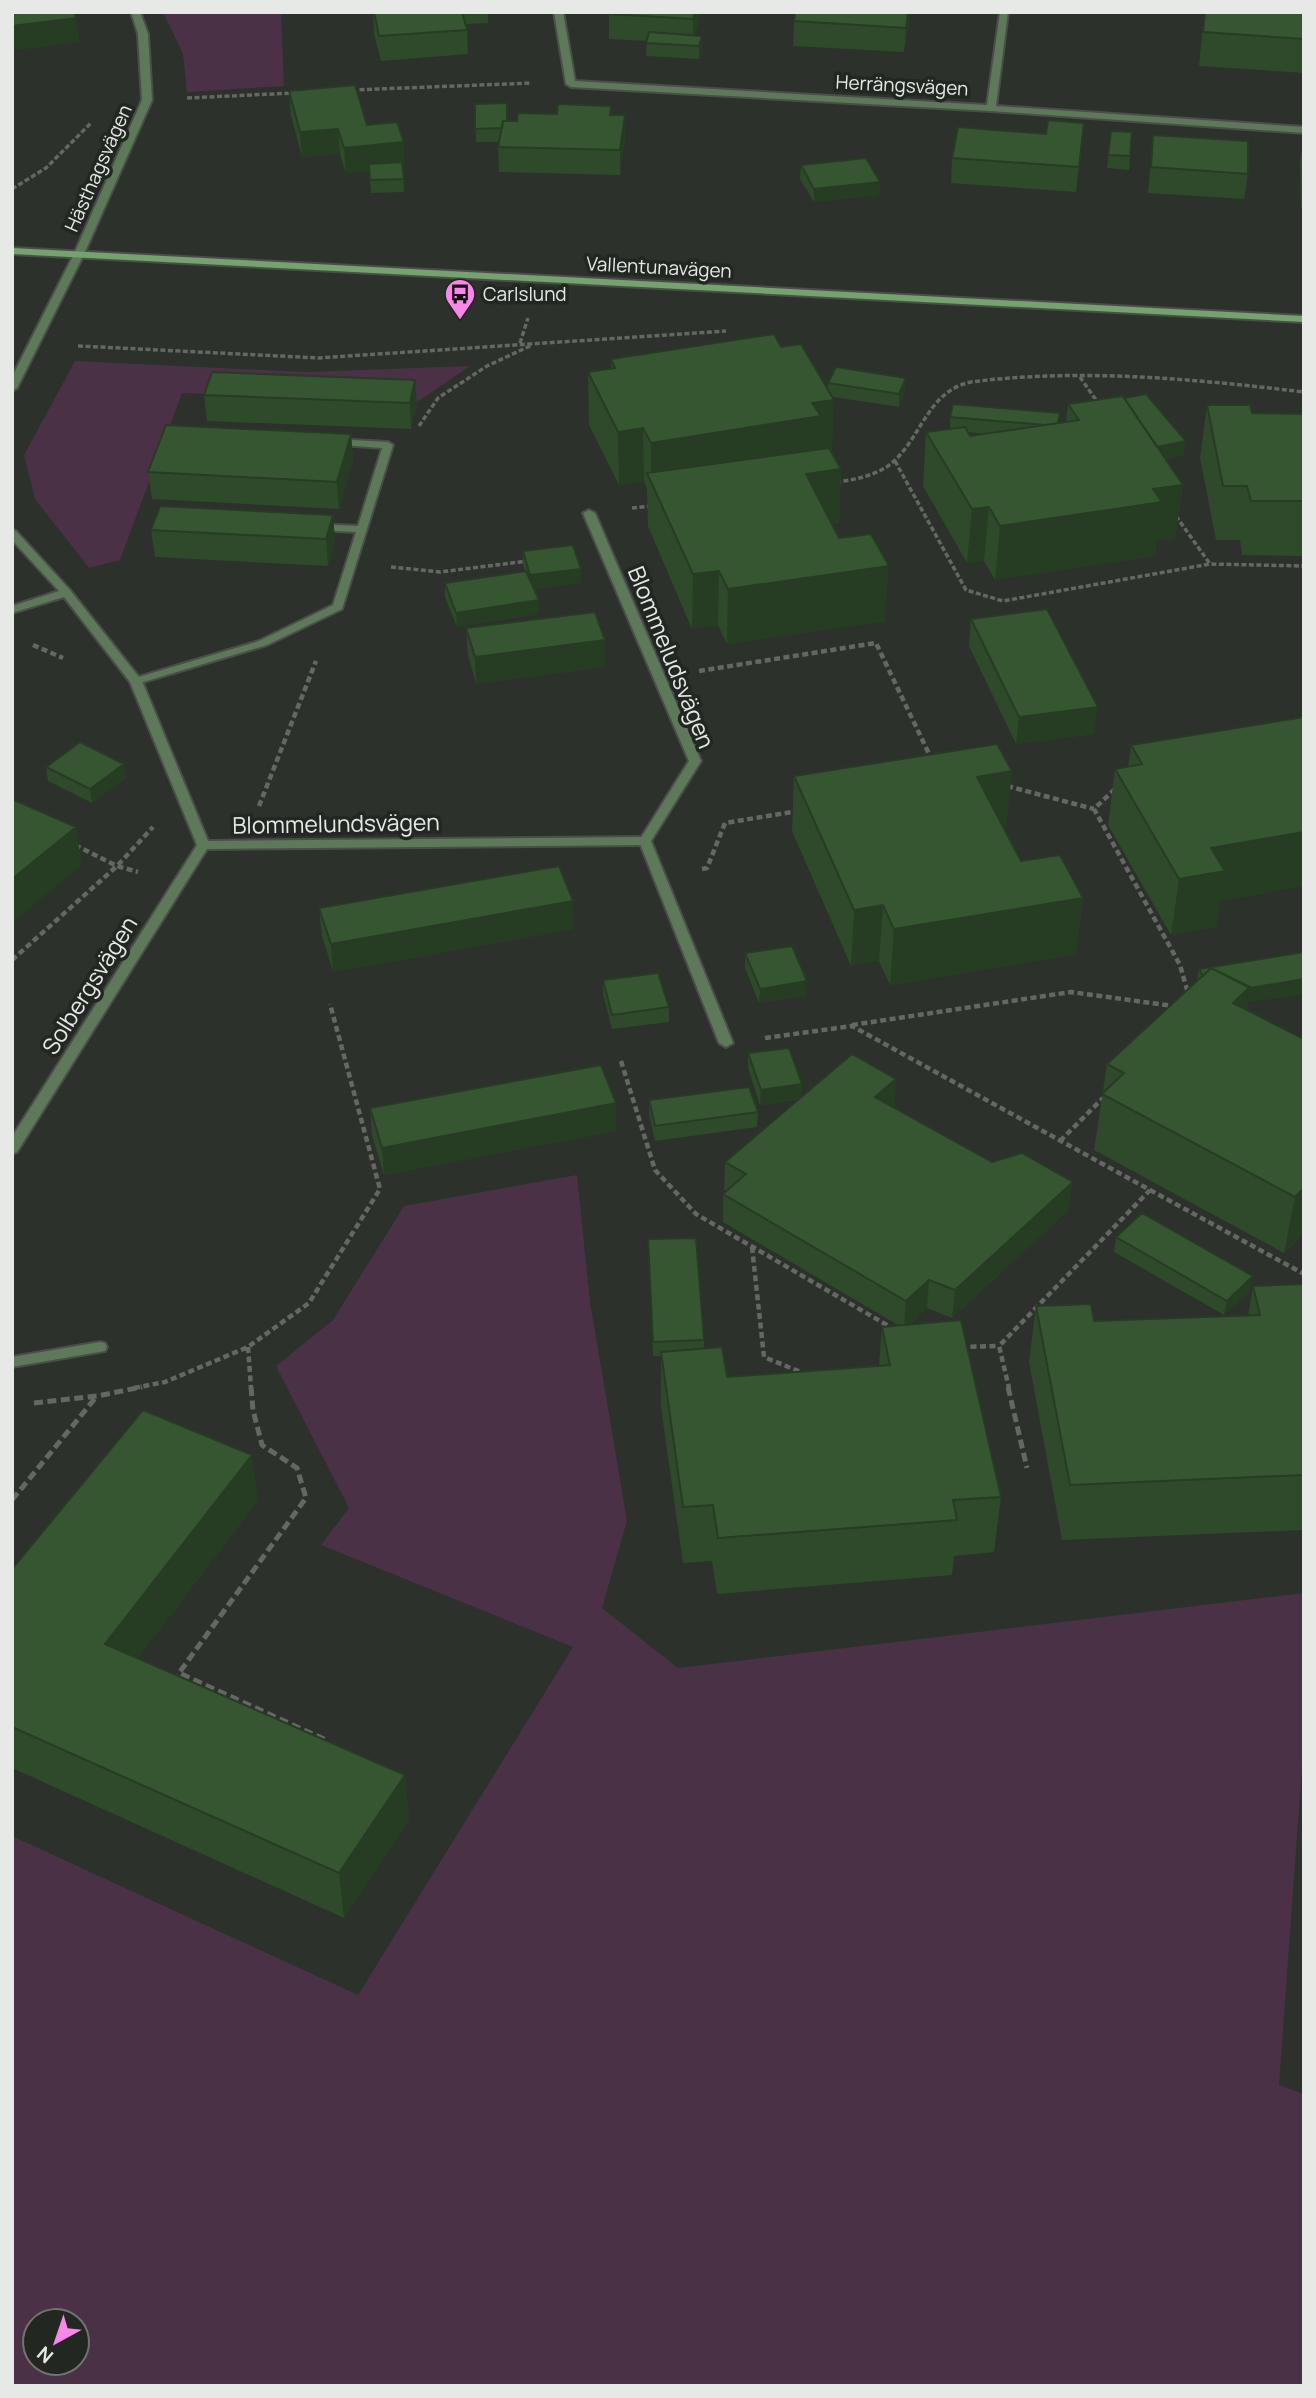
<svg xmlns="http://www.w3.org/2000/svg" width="1316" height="2398" viewBox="0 0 1316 2398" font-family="Manrope,sans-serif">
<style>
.green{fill:#4a3146;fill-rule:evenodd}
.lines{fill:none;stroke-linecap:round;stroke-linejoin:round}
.service-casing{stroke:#4a4e49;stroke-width:4}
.minor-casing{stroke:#4a4e49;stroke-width:4}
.secondary-casing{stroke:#4a4e49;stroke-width:4}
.path-far2{stroke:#646863;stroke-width:3.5;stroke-dasharray:5 2.5;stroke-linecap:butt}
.path-far1{stroke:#646863;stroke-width:4.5;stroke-dasharray:6 3.5;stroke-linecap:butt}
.path{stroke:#646863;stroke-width:5;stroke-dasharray:9 4.5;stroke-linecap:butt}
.service{fill:#5d7959;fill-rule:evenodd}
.minor{fill:#5d7959;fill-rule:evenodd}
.secondary{fill:#75a26f;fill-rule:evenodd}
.wall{fill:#2e4a2b;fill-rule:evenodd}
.shaded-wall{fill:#263c23}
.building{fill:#365632;stroke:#263c23;stroke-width:2}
.labels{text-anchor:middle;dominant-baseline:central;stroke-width:7;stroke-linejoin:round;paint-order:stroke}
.far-street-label{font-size:19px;fill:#e6e9e6;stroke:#222722}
.far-poi-label{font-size:19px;fill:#e6e9e6;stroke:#222722;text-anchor:start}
.street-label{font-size:23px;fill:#e6e9e6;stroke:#222722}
</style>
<rect width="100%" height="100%" fill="#2c312b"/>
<path class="green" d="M 163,12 L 281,12 L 284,86 L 187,92 L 183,54 Z
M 75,361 L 305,372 L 470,366 L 417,402 L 182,393 L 120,560 L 89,568 L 35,499 L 24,455 Z
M 577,1175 L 590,1302 L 627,1521 L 602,1608 L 678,1668 L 1304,1593 L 1304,1739 L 1279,2085 L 1304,2094 L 1304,2386 L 12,2386 L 12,1836 L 358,1995 L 573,1647 L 321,1545 L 349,1508 L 276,1366 L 333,1320 L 404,1206 ZM 35,2321 L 77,2321 L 77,2363 L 35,2363 Z"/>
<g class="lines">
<g class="service-casing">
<path id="service" d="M 333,439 L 388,442 L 393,445 L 342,609 L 267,645 L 140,683 L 132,683 L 132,679 L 259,641 L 333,605 L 356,532 L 317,530 L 311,527 L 317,524 L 358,526 L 382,448 L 329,444 L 328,442 Z
M 589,510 L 595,513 L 701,761 L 651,841 L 733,1043 L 726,1047 L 719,1043 L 639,841 L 689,761 L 583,513 Z
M 100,1342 L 105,1343 L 107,1347 L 105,1351 L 12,1367 L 12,1357 Z"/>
</g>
<g class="minor-casing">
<path id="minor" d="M 131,12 L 140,12 L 148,34 L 152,100 L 84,254 L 17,388 L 12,391 L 12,377 L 74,254 L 142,100 L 138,34 Z
M 554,12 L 563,12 L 575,81 L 987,105 L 1000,12 L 1008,12 L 996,106 L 1304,127 L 1304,133 L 991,111 L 571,87 L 566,84 Z
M 12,530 L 16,531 L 70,590 L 142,681 L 208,841 L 645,837 L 651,841 L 645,845 L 207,849 L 17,1152 L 12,1154 L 12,1137 L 197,845 L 130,682 L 64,597 L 12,613 L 12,606 L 59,591 L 12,540 Z"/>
</g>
<g class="secondary-casing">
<path id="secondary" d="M 12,248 L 1304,316 L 1304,322 L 12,254 Z"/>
</g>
<path class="path-far2" d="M 352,90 L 532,83
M 187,98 L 294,93
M 12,189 L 46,168 L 91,123
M 520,343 L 528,318
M 78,346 L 319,358 L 726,331
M 1080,377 L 1098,403
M 419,426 L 438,398 L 487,366 L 532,345
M 895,461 L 966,590 L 1003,601 L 1210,564 L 1304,566
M 836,482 C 854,480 873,476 888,466 C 921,442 926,391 971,382 C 1081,368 1194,379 1304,392
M 632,508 L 651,506
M 1176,516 L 1210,564
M 391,567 L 440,572 L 528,561"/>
<path class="path-far1" d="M 33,645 L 63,658
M 699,671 L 876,643 L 931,758
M 1007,786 L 1094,809
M 1115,789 L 1094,809 L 1180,965 L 1188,993
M 259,806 L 316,661
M 75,845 L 117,866 L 138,872
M 702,869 L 707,868 L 725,823 L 798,811
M 12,960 L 117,866 L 153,827
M 852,1025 L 1071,992 L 1173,1006
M 765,1038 L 852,1026 L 1150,1190 L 999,1346 L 1009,1388
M 621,1061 L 655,1170 L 696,1214 L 892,1328
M 1060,1141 L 1103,1098
M 1150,1190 L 1304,1274
M 752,1247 L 764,1357 L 803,1373
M 248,1347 L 251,1388
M 961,1347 L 999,1346
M 134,1388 L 165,1382 L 248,1347 L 309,1303 L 380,1189 L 330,1004"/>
<path class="path" d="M 251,1387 L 253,1410 L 262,1445 L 297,1468 L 306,1498 L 179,1673 L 328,1741
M 1008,1387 L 1027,1468
M 34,1403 L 97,1396 L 142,1387
M 12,1500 L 97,1396"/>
<use href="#service" class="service"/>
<use href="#minor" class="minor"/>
<use href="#secondary" class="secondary"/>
</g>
<path class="wall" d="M 373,12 L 488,12 L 488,23 L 465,24 L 467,30 L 468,54 L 381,61 L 374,34 Z
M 911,12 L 904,52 L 793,46 L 794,21 Z
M 1204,12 L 1304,12 L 1304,73 L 1199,66 Z
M 609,14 L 701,14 L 695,35 L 702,36 L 702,49 L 699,59 L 646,56 L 647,41 L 609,39 Z
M 289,91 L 367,125 L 405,167 L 403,167 L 404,192 L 371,193 L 369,171 L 346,173 L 340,154 L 302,157 L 291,116 Z
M 475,104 L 507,121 L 517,121 L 557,114 L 611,106 L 611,115 L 625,140 L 620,175 L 499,172 L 498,147 L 499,142 L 476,142 Z
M 1084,123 L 1076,192 L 951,183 L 952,158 Z
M 1111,131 L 1130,156 L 1129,170 L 1107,168 Z
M 1153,135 L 1248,174 L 1244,199 L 1148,193 Z
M 1304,137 L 1304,208 L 1301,208 L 1300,161 Z
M 801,165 L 880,182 L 879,195 L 814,202 L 800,179 Z
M 781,347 L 828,389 L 828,383 L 905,392 L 899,407 L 833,397 L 832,453 L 841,469 L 839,523 L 832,524 L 885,621 L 727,644 L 718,625 L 692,629 L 648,526 L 647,489 L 644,481 L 619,485 L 589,425 L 588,372 L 611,369 L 611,359 Z
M 415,380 L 417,406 L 411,429 L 207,421 L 204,395 Z
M 1124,398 L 1184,455 L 1165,459 L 1183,485 L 1175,539 L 1157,541 L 1155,556 L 995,580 L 984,561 L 967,563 L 923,486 L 926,432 L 950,429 L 950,417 L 1059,423 L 1066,422 L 1068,404 ZM 968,432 L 985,434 L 970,436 Z
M 1207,405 L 1252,413 L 1304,414 L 1304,556 L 1242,555 L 1240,540 L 1216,540 L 1200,458 Z
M 351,434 L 353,461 L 339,509 L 152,499 L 148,472 Z
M 333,515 L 335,541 L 328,566 L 155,557 L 151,530 Z
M 523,551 L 581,569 L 581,583 L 534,589 L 539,614 L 457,627 L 445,597 L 445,583 L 525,571 L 523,565 Z
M 971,619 L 1094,734 L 1016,744 L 969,646 Z
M 466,628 L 605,640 L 605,667 L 476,684 L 468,655 Z
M 1304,717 L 1304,886 L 1220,901 L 1216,927 L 1171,935 L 1108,825 L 1115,769 L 1128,767 L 1131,745 Z
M 124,764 L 126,778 L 92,803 L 48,781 L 46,767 Z
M 1012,771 L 1006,827 L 1003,827 L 1021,861 L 1083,898 L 1076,954 L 890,985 L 879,961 L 851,966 L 792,831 L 794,776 Z
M 319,908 L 574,929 L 333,972 L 322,936 Z
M 1304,952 L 1304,994 L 1248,1002 L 1246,1010 L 1304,1039 L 1304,1233 L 1284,1253 L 1094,1150 L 1107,1064 L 1197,981 L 1199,969 Z
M 745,953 L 806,996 L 759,1003 L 745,968 Z
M 603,980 L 669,1007 L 669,1022 L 612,1029 L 603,994 Z
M 748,1053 L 802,1084 L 802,1097 L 895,1107 L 893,1108 L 1069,1210 L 952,1318 L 927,1308 L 909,1325 L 1001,1497 L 994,1552 L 954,1556 L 952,1575 L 717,1594 L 712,1561 L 683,1563 L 661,1408 L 661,1356 L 653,1356 L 648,1239 L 704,1340 L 704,1348 L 727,1377 L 879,1365 L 882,1327 L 898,1325 L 723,1222 L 723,1194 L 727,1191 L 724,1190 L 725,1162 L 799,1099 L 760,1105 L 748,1068 Z
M 649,1100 L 758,1112 L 757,1127 L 655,1141 L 649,1114 Z
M 370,1108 L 616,1131 L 384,1175 L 372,1136 Z
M 1116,1237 L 1250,1291 L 1224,1315 L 1114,1252 Z
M 1304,1284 L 1304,1530 L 1062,1540 L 1029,1362 L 1036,1306 L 1094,1321 L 1248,1316 L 1253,1286 Z
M 258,1501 L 138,1658 L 405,1775 L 409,1820 L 344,1918 L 12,1768 L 12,1569 Z"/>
<path class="shaded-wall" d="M 695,12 L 701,12 L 701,14 L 693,44 L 693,19 Z
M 908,12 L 911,12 L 904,52 L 906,28 Z
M 76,18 L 80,42 L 12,51 L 12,26 Z
M 702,36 L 702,49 L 699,59 L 699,46 Z
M 625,115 L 625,140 L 620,175 L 620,150 Z
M 338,129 L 340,154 L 302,157 L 300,132 Z
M 404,142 L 405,167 L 346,173 L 344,148 Z
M 880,182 L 879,195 L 814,202 L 814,189 Z
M 906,378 L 905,392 L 899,407 L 899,394 Z
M 415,380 L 417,406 L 411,429 L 410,403 Z
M 834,400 L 832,453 L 651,480 L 651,443 L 812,403 Z
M 643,428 L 644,481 L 619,485 L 618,432 Z
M 351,434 L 353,461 L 339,509 L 337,482 Z
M 1186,441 L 1184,455 L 1151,461 L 1152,447 Z
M 841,469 L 839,523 L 804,528 L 806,474 Z
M 1183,485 L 1175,539 L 1157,541 L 1155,556 L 995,580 L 1000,526 L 1153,489 Z
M 989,507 L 984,561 L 967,563 L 972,509 Z
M 333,515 L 335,541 L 328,566 L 326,539 Z
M 889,566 L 885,621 L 727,644 L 728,589 Z
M 581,569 L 581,583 L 531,589 L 530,575 Z
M 719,571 L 718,625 L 692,629 L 693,574 Z
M 539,600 L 539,614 L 457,627 L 456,613 Z
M 605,640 L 605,667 L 476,684 L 475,657 Z
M 1098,707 L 1094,734 L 1016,744 L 1019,717 Z
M 124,764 L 126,778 L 92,803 L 90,789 Z
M 1012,771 L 1006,827 L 972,832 L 977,777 Z
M 76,827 L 82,865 L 12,923 L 12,879 Z
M 1304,832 L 1304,886 L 1220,901 L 1216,927 L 1171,935 L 1179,879 L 1211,848 Z
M 1083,898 L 1076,954 L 890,985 L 894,929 Z
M 573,901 L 574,929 L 333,972 L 331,944 Z
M 883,905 L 879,961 L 851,966 L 854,910 Z
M 1304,979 L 1304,994 L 1248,1002 L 1241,1043 L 1212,993 Z
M 807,981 L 806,996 L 759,1003 L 760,989 Z
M 896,1079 L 895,1107 L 873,1125 L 875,1097 Z
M 802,1084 L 802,1098 L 760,1105 L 761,1090 Z
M 616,1103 L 616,1131 L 384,1175 L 382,1148 Z
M 1073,1182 L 1069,1210 L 952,1318 L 955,1290 Z
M 1304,1188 L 1304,1233 L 1284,1253 L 1295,1197 Z
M 1253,1276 L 1250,1291 L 1224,1315 L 1227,1301 Z
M 929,1280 L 927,1308 L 904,1329 L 906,1301 Z
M 252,1455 L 258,1501 L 114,1690 L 105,1644 Z
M 405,1775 L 409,1820 L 344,1918 L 339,1873 Z"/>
<path class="building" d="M 12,12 L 74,12 L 76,18 L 12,26 Z
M 374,12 L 462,12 L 467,30 L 379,36 Z
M 609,12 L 695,12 L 693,19 L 609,14 Z
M 795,12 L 908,12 L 906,28 L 794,21 Z
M 1205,12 L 1304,12 L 1304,39 L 1203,32 Z
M 649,32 L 702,36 L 699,46 L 646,43 Z
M 355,85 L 367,125 L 397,122 L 404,142 L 344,148 L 338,129 L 300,132 L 289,91 Z
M 507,103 L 507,121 L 503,121 L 502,128 L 475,129 L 475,104 Z
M 558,104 L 611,106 L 610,115 L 625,115 L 620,150 L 498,147 L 503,121 L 517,121 L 518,113 L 557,114 Z
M 1048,120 L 1084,123 L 1079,167 L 952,158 L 958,127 L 1046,134 Z
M 1111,131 L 1132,132 L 1130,156 L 1108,155 Z
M 1153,135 L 1248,141 L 1248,174 L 1151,167 Z
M 866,158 L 880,182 L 814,189 L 801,165 Z
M 402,162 L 404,179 L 370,180 L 369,164 Z
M 774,334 L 781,347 L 801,344 L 834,400 L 812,403 L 821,416 L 651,443 L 643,428 L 618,432 L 588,372 L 615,368 L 611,359 Z
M 836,367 L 906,378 L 899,394 L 828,383 Z
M 212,372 L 415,380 L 410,403 L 204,395 Z
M 1146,394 L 1186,441 L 1157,447 L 1124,398 Z
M 1123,396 L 1183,485 L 1153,489 L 1162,502 L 1000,526 L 989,507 L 972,509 L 926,432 L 965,427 L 970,436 L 1079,420 L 1068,404 Z
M 953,404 L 1060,413 L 1058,423 L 1045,425 L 950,417 Z
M 1207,405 L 1250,405 L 1252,413 L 1304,414 L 1304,501 L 1251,501 L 1247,486 L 1223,486 Z
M 166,425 L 351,434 L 337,482 L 148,472 Z
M 829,448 L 841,469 L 806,474 L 839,538 L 871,534 L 889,566 L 728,589 L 719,571 L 693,574 L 647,473 Z
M 160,506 L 333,515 L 326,539 L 151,530 Z
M 573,545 L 581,569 L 530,575 L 523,551 Z
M 526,571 L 539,600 L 456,613 L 445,583 Z
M 1047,609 L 1098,707 L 1019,717 L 971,619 Z
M 595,612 L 605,640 L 475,657 L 466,628 Z
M 1304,717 L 1304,832 L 1211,848 L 1225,871 L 1179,879 L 1115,769 L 1142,764 L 1131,745 Z
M 80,742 L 124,764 L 90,789 L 46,767 Z
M 997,744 L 1012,771 L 977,777 L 1021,861 L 1060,855 L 1083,898 L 894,929 L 883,905 L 854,910 L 794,776 Z
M 12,799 L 76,827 L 12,879 Z
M 559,866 L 573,901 L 331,944 L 319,908 Z
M 792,946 L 807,981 L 760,989 L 745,953 Z
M 1304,952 L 1304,979 L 1250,988 L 1211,968 L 1203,976 L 1199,969 Z
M 1211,968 L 1250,987 L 1233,1003 L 1304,1039 L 1304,1188 L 1295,1197 L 1102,1094 L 1124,1073 L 1107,1064 Z
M 658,973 L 669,1007 L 612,1015 L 603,980 Z
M 789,1048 L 802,1084 L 761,1090 L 748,1053 Z
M 852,1054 L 896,1079 L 875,1097 L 992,1162 L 1022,1153 L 1073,1182 L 955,1290 L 929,1280 L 906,1301 L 723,1194 L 746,1174 L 725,1162 Z
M 601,1065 L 616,1103 L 382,1148 L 370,1108 Z
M 749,1087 L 758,1112 L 655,1126 L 649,1100 Z
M 1142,1213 L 1253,1276 L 1227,1301 L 1116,1237 Z
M 696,1238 L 704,1340 L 653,1342 L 648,1239 Z
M 1304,1284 L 1304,1475 L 1070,1485 L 1036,1306 L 1091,1304 L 1094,1321 L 1260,1315 L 1253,1286 Z
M 961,1320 L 1001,1497 L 953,1500 L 957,1520 L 718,1538 L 713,1505 L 683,1507 L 661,1352 L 722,1347 L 727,1377 L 890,1365 L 882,1327 Z
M 143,1410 L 252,1455 L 105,1644 L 405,1775 L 339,1873 L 12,1727 L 12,1569 Z"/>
<defs>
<g id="bus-pin" transform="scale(1.575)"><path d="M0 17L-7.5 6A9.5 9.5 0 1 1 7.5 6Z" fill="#f987e9" stroke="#222722"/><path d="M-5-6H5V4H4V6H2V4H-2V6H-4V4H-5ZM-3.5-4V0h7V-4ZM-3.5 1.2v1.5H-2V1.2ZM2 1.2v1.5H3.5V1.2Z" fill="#111"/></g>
</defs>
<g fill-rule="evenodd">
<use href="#bus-pin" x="460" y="294"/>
</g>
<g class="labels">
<g class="far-street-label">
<text transform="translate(902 85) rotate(3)">Herrängsvägen</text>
<text transform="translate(98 168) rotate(-66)">Hästhagsvägen</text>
<text transform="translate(659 267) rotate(3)">Vallentunavägen</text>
</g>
<g class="far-poi-label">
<text x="483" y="294">Carlslund</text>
</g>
<g class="street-label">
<text transform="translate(672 657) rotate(68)">Blommeludsvägen</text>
<text transform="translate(336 823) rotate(-1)">Blommelundsvägen</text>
<text transform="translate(89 985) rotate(-58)">Solbergsvägen</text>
</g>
</g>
<rect width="1316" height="2398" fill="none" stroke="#e6e9e6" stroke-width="28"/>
<g transform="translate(56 2342) rotate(220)"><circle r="33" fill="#222722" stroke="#707570" stroke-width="2"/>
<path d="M0-5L12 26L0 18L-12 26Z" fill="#f987e9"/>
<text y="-10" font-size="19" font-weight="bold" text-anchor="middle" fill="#e6e9e6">N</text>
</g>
</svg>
